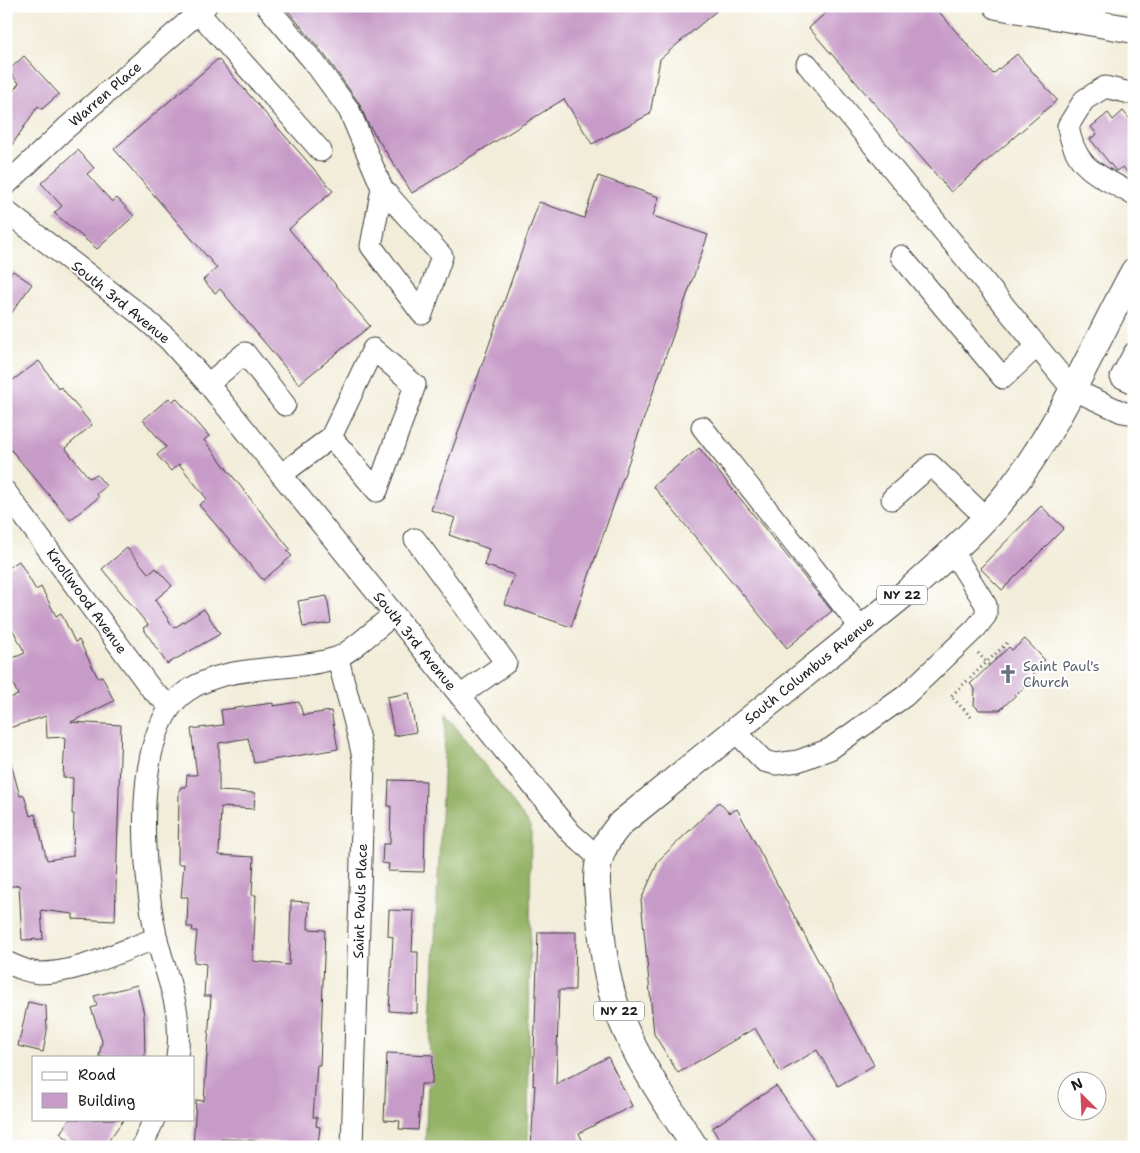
<svg xmlns="http://www.w3.org/2000/svg" width="1140" height="1153" viewBox="0 0 1140 1153" font-family="'Shantell Sans',sans-serif">
<style>
.forest{fill:#95b467;stroke:#586842}
.building{fill:#c79bc8}
.lines{fill:none;stroke-linecap:round;stroke-linejoin:round}
.minor-casing{stroke:#3c3b38;stroke-width:23}
.major-casing{stroke:#3c3b38;stroke-width:28}
.path{stroke:#3c3b38;stroke-width:3;stroke-dasharray:1 4;stroke-linecap:butt}
.minor{stroke:#fff;stroke-width:21}
.major{stroke:#fff;stroke-width:26}
.labels{text-anchor:middle;dominant-baseline:central;stroke-width:4;stroke-linejoin:round;paint-order:stroke}
.shield{fill:#fff;stroke:#606060;stroke-width:1}
.shield-label{font-size:12px;font-weight:bold;fill:#1c1c1c}
.street-label{font-size:14px;fill:#1c1c1c;stroke:#fff}
.worship-label{font-size:14px;fill:#5b616d;stroke:#fff;text-anchor:start}
</style>
<rect width="100%" height="100%" fill="#fff"/>
<filter id="ink" filterUnits="userSpaceOnUse"><feTurbulence type="fractalNoise" baseFrequency=".02" numOctaves="2"/><feDisplacementMap in="SourceGraphic" scale="10" xChannelSelector="R" yChannelSelector="G"/><feConvolveMatrix kernelMatrix="1 2 1 2 8 2 1 2 1" color-interpolation-filters="sRGB"/></filter>
<filter id="wash" filterUnits="userSpaceOnUse"><feTurbulence type="fractalNoise" baseFrequency=".0096" numOctaves="4" result="noise"/><feDisplacementMap in="SourceGraphic" scale="20" xChannelSelector="R" yChannelSelector="G"/><feGaussianBlur stdDeviation="1.12" result="paint"/><feColorMatrix in="noise" values="0 0 0 0 0 0 0 0 0 0 0 0 0 0 0 0 0 1.4 0 .05"/><feComposite in="paint" operator="in"/></filter>
<g filter="url(#wash)">
<rect width="100%" height="100%" fill="#f2edd9"/>
<path class="forest" d="M 446,714 L 531,827 L 528,1147 L 425,1147 Z"/>
<g id="blocks">
<path class="building" d="M 284,6 L 722,6 L 660,59 L 650,114 L 592,144 L 564,99 L 412,193 L 367,122 L 359,103 L 324,54 Z
M 833,6 L 934,6 L 993,74 L 1017,54 L 1057,100 L 951,192 L 809,28 Z
M 24,56 L 59,94 L 42,109 L 38,106 L 6,154 L 6,101 L 19,83 L 8,71 Z
M 218,59 L 333,191 L 289,229 L 370,326 L 299,384 L 220,289 L 215,293 L 203,280 L 217,268 L 114,149 Z
M 1123,111 L 1134,124 L 1134,180 L 1123,167 L 1116,171 L 1090,139 L 1097,134 L 1091,127 L 1108,113 L 1113,120 Z
M 78,150 L 94,168 L 87,174 L 112,202 L 117,198 L 134,216 L 97,249 L 54,213 L 62,206 L 41,183 Z
M 598,176 L 659,197 L 653,216 L 708,235 L 571,627 L 504,604 L 514,575 L 484,565 L 489,549 L 449,535 L 455,518 L 431,510 L 539,202 L 584,218 Z
M 13,271 L 32,284 L 6,321 L 6,280 Z
M 39,361 L 59,389 L 61,387 L 92,425 L 65,448 L 89,478 L 97,475 L 106,486 L 97,494 L 99,497 L 70,520 L 6,444 L 6,385 Z
M 169,398 L 172,402 L 176,398 L 209,436 L 204,440 L 290,549 L 287,551 L 292,556 L 263,580 L 199,505 L 207,499 L 179,464 L 171,471 L 157,455 L 166,447 L 143,420 Z
M 699,448 L 832,611 L 787,648 L 653,486 Z
M 1041,506 L 1064,528 L 1002,590 L 980,568 Z
M 127,548 L 149,574 L 156,568 L 172,586 L 155,600 L 174,628 L 204,609 L 220,634 L 167,664 L 143,628 L 148,625 L 102,569 Z
M 19,561 L 36,590 L 41,587 L 56,616 L 61,613 L 75,642 L 79,640 L 98,678 L 102,676 L 114,701 L 71,722 L 121,725 L 115,921 L 73,919 L 73,914 L 41,910 L 43,939 L 22,940 L 19,885 L 8,887 L 6,878 L 6,765 L 11,764 L 20,796 L 24,795 L 30,816 L 35,814 L 47,860 L 73,856 L 74,814 L 72,814 L 73,778 L 63,777 L 65,737 L 47,738 L 46,716 L 6,729 L 6,699 L 18,695 L 6,668 L 6,661 L 25,653 L 6,617 L 6,569 Z
M 327,596 L 331,623 L 303,627 L 298,601 Z
M 1025,639 L 1045,660 L 1032,672 L 1036,676 L 1000,710 L 979,710 L 974,705 L 975,689 L 970,684 L 1009,647 L 1012,650 Z
M 409,693 L 416,732 L 394,736 L 387,697 Z
M 299,702 L 303,715 L 331,711 L 338,749 L 254,763 L 248,738 L 219,743 L 219,791 L 255,793 L 254,809 L 221,807 L 219,855 L 254,857 L 252,895 L 256,895 L 253,961 L 289,965 L 291,901 L 309,902 L 308,929 L 325,930 L 320,1065 L 317,1065 L 313,1117 L 317,1117 L 316,1126 L 320,1127 L 318,1144 L 222,1139 L 221,1147 L 193,1147 L 196,1100 L 204,1101 L 211,996 L 204,996 L 206,964 L 194,962 L 197,931 L 192,931 L 193,927 L 187,927 L 188,897 L 181,897 L 184,864 L 178,864 L 179,791 L 181,787 L 186,787 L 187,775 L 197,775 L 191,729 L 223,725 L 221,710 L 273,703 L 273,706 Z
M 389,780 L 426,781 L 424,872 L 388,871 L 389,864 L 382,863 L 383,844 L 390,844 L 391,806 L 388,806 Z
M 719,802 L 729,813 L 737,809 L 874,1065 L 838,1086 L 817,1050 L 780,1072 L 755,1028 L 678,1073 L 654,1034 L 641,900 L 659,860 Z
M 389,910 L 414,911 L 412,952 L 418,952 L 417,1013 L 389,1011 L 393,937 L 388,936 Z
M 538,932 L 576,932 L 575,990 L 559,990 L 556,1084 L 608,1057 L 632,1106 L 579,1133 L 585,1147 L 531,1147 L 535,1085 L 533,1086 Z
M 137,985 L 144,1014 L 145,1057 L 99,1057 L 102,1041 L 91,1008 L 97,1006 L 94,996 Z
M 28,1002 L 46,1006 L 47,1031 L 43,1052 L 18,1046 Z
M 387,1053 L 433,1055 L 432,1084 L 421,1084 L 418,1130 L 399,1129 L 400,1121 L 384,1120 Z
M 776,1086 L 819,1147 L 724,1147 L 712,1128 Z
M 70,1119 L 124,1119 L 104,1147 L 78,1147 L 60,1133 Z"/>
</g>
</g>
<g filter="url(#ink)">
<use href="#blocks" fill-opacity="0" stroke="#3c3b38" stroke-width="1"/>
<g class="lines">
<g class="minor-casing">
<path id="minor" d="M 267,6 L 314,62 L 349,110 L 382,188 L 442,256 L 422,314 L 371,246 L 382,188
M 199,13 L 321,151
M 807,64 L 1072,389 L 1122,412 L 1134,414
M 1134,94 L 1105,87 L 1084,100 L 1068,126 C 1075,170 1098,174 1134,195
M 6,185 L 65,129 L 206,6
M 6,211 L 138,313 L 169,340 L 208,384 L 571,833 L 598,857
M 901,256 L 1003,378 L 1037,346
M 1134,353 L 1121,377 L 1134,383
M 208,384 L 245,353 L 285,405
M 702,427 L 861,628
M 281,475 L 331,437 L 373,349 L 415,385 L 377,491 L 331,437
M 6,492 L 152,690 L 170,706
M 892,499 L 931,465 L 985,517
M 415,539 L 506,663 L 460,696
M 338,658 C 346,694 358,728 364,764 L 352,1147
M 734,730 L 764,761 L 776,764 L 798,761 L 830,749 L 905,696 L 976,628 L 986,615 L 986,605 L 953,552
M 6,962 C 17,967 27,972 39,973 C 79,973 120,951 157,938
M 177,1057 C 184,1009 166,979 156,935 C 143,875 129,730 187,691 C 230,662 288,673 336,658 C 349,654 381,624 393,615
M 142,1147 L 154,1119"/>
</g>
<g class="major-casing">
<path id="major" d="M 997,6 L 1134,30
M 695,1147 C 662,1096 623,1042 609,982 C 604,961 602,940 600,918 C 596,876 591,857 621,823 L 907,592 C 943,560 980,528 1010,490 C 1061,424 1094,344 1134,271"/>
</g>
<path class="path" d="M 978,653 L 990,666
M 971,717 L 951,696 L 1009,641"/>
<use href="#minor" class="minor"/>
<use href="#major" class="major"/>
</g>
</g>
<defs>
<g id="church-bare" transform="scale(1.5)"><path d="M-1.2-6h2.4v3.5h3.3v2.4h-3.3V6h-2.4V-.1h-3.3v-2.4h3.3Z" fill="#6b7280" stroke="#fff" stroke-width="2.5" paint-order="stroke"/></g>
</defs>
<g fill-rule="evenodd">
<use href="#church-bare" x="1008" y="674"/>
</g>
<g class="labels">
<g class="shield">
<rect x="877" y="585.5" width="50" height="19" rx="4"/>
<rect x="594" y="1001.5" width="50" height="19" rx="4"/>
</g>
<g class="shield-label">
<text x="902" y="595">NY 22</text>
<text x="619" y="1011">NY 22</text>
</g>
<g class="street-label">
<text transform="translate(105 94) rotate(-41)">Warren Place</text>
<text transform="translate(121 302) rotate(39)">South 3rd Avenue</text>
<text transform="translate(87 601) rotate(54)">Knollwood Avenue</text>
<text transform="translate(415 641) rotate(51)">South 3rd Avenue</text>
<text transform="translate(809 670) rotate(-39)">South Columbus Avenue</text>
<text transform="translate(360 901) rotate(-88)">Saint Pauls Place</text>
</g>
<g class="worship-label">
<text x="1023" y="666">Saint Paul's<tspan x="1023" dy="16">Church</tspan></text>
</g>
</g>
<rect width="1140" height="1153" fill="none" stroke="#fff" stroke-width="25"/>
<rect x="32" y="1056" width="162" height="65" fill="#ffffff" stroke="#a4a4a4"/>
<rect x="42" y="1072" width="25" height="8" fill="#ffffff" stroke="#a4a4a4"/>
<text x="78" y="1080" font-size="15" fill="#1c1c1c">Road</text>
<rect x="42" y="1093" width="25" height="15" fill="#c79bc8" stroke="#a4a4a4"/>
<text x="78" y="1106" font-size="15" fill="#1c1c1c">Building</text>
<g transform="translate(1082 1096) rotate(336)"><circle r="24" fill="#ffffff" stroke="#a4a4a4"/>
<path d="M0-4L9 19L0 12L-9 19Z" fill="#d1495b"/>
<text y="-8" font-size="14" font-weight="bold" text-anchor="middle" fill="#1c1c1c">N</text>
</g>
</svg>
